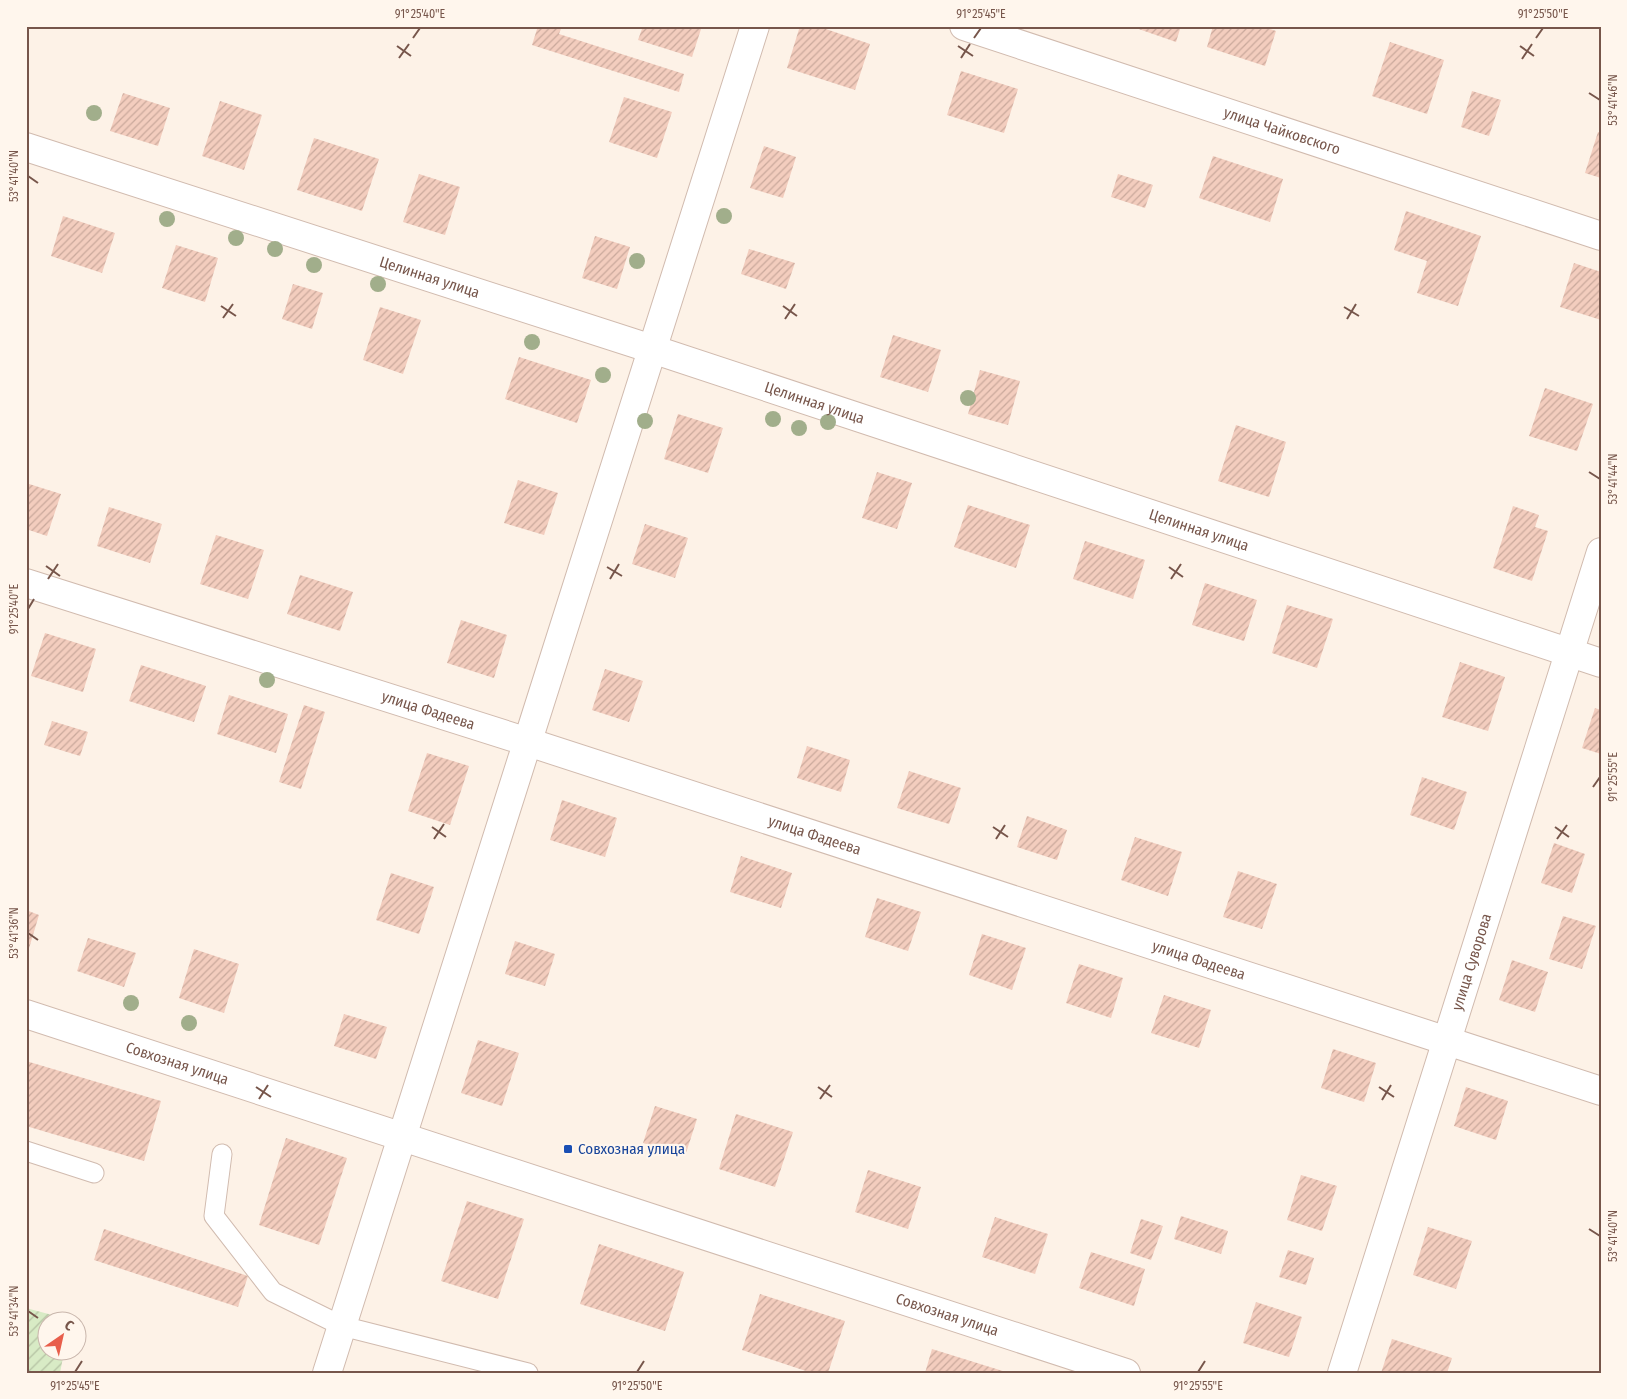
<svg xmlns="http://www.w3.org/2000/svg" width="1627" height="1399" viewBox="0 0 1627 1399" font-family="'Fira Sans Condensed',sans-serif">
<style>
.garden{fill:url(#garden-furrows)}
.building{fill:url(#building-hatch)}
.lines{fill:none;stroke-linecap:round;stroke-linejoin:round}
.lane-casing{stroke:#d1bbaf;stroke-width:21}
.street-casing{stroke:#d1bbaf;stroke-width:30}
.lane{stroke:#fff;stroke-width:19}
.street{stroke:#fff;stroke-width:28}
.tree{fill:#a1ae8b}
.ticks{fill:none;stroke:#77564b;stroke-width:2}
.transit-dot{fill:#1a4fb4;stroke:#fff6ed;stroke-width:2}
.labels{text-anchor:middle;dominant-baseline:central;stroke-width:4.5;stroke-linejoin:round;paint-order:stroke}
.street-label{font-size:15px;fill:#77564b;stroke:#fff6ed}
.transit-label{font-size:15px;fill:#164399;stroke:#fff6ed;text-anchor:start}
.neatline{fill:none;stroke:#77564b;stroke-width:2}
.ticks-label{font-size:12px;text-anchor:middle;fill:#77564b}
</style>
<defs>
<pattern id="garden-furrows" width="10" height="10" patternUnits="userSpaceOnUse" patternTransform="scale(1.25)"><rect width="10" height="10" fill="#d8ebc5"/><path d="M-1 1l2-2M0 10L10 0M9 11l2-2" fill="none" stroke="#b4c1a2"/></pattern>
<pattern id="building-hatch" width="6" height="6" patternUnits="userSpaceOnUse" patternTransform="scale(1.25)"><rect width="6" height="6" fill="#f3cdbe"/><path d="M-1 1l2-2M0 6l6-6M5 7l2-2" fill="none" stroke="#caa99c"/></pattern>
</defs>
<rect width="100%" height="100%" fill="#fdf2e7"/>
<path class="garden" d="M 26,1308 L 71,1320 L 71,1321 L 48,1322 L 48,1352 L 64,1352 L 60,1373 L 26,1373 Z"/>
<path class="building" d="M 538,26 L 562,26 L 559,34 L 684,74 L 679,92 L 532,45 Z
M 643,26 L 702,26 L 692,57 L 638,40 Z
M 800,26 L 817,26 L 870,44 L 855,90 L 787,68 Z
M 1130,26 L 1181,26 L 1176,42 Z
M 1213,26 L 1261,26 L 1276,31 L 1265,66 L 1207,47 Z
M 1390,42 L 1444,60 L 1427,114 L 1372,96 Z
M 961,71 L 1018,89 L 1004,133 L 947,115 Z
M 1472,91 L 1501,100 L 1489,136 L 1461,127 Z
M 123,93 L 170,108 L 158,146 L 110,131 Z
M 624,97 L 672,112 L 657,158 L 609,142 Z
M 220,101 L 262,115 L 244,170 L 202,156 Z
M 1598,132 L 1601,133 L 1601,178 L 1585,173 Z
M 314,138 L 379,159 L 362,211 L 297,190 Z
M 764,146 L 796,157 L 783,198 L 750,188 Z
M 1213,156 L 1283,179 L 1270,222 L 1199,198 Z
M 419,174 L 460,187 L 445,235 L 403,222 Z
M 1118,174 L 1153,185 L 1145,208 L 1111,197 Z
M 1406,211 L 1481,236 L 1458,306 L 1417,293 L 1427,261 L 1394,250 Z
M 63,216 L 115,233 L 102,273 L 51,256 Z
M 595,236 L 630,247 L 617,289 L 582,278 Z
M 176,245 L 218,258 L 205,302 L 162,288 Z
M 749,249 L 795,263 L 786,289 L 741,274 Z
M 1574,263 L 1601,272 L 1601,320 L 1560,307 Z
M 293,284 L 323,293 L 312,329 L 282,319 Z
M 380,307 L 421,320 L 403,374 L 363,360 Z
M 893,335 L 941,350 L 928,392 L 880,377 Z
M 519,357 L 591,380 L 577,423 L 505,399 Z
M 980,370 L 1020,381 L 1008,425 L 968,414 Z
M 1545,388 L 1593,404 L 1577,451 L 1529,436 Z
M 678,414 L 723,428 L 708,473 L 664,459 Z
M 1236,425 L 1286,442 L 1269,497 L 1218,481 Z
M 877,472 L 912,483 L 897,529 L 862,518 Z
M 518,480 L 558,493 L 544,535 L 504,523 Z
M 26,483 L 61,494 L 47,536 L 26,529 Z
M 968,505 L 1030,525 L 1016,568 L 954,547 Z
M 1513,506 L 1539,515 L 1535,527 L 1548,531 L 1532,581 L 1493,568 Z
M 109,507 L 162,524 L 150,563 L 97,546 Z
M 645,524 L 688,538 L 675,578 L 632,564 Z
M 216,535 L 264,550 L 248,599 L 200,584 Z
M 1085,541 L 1145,560 L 1133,599 L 1073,579 Z
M 300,575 L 353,592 L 340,631 L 287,614 Z
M 1205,583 L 1257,600 L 1244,641 L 1192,625 Z
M 1287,605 L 1333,619 L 1317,668 L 1272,653 Z
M 461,620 L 507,635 L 494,678 L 447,663 Z
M 45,633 L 96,649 L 83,692 L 31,676 Z
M 1460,662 L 1505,677 L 1488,731 L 1442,717 Z
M 141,665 L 206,686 L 194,722 L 129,701 Z
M 605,669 L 643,681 L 629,722 L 592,710 Z
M 229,695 L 288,714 L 276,753 L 217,734 Z
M 304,705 L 325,712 L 301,789 L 279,782 Z
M 1595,708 L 1601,710 L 1601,754 L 1582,748 Z
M 52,721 L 88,732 L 80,756 L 44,745 Z
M 807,746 L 850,760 L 841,792 L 797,778 Z
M 427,753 L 469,766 L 450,825 L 408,811 Z
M 909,771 L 961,788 L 949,824 L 897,808 Z
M 1422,777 L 1467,792 L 1454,830 L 1410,815 Z
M 562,800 L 617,818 L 605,857 L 550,840 Z
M 1027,816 L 1067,830 L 1057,860 L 1017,847 Z
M 1135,837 L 1182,852 L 1168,896 L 1121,880 Z
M 1554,843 L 1585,854 L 1572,893 L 1541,883 Z
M 741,856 L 792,873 L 781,908 L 730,892 Z
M 1238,871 L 1277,884 L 1262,929 L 1223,917 Z
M 391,873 L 434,887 L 419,934 L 376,920 Z
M 877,898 L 921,912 L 908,951 L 865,937 Z
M 26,910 L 39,915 L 27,955 L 26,955 Z
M 1563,916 L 1596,926 L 1582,969 L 1549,959 Z
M 982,934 L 1026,948 L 1012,990 L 969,975 Z
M 88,938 L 136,953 L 124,987 L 77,971 Z
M 515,941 L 555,954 L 545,986 L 505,974 Z
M 194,949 L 239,964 L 224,1013 L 179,998 Z
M 1512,960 L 1548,972 L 1535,1012 L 1499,1000 Z
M 1079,964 L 1123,978 L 1111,1018 L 1066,1003 Z
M 1164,995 L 1211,1010 L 1199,1048 L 1151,1033 Z
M 344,1014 L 387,1027 L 376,1059 L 334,1046 Z
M 478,1040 L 519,1053 L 502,1106 L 461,1093 Z
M 1333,1049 L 1376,1063 L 1364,1102 L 1321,1088 Z
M 26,1061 L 161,1101 L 144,1161 L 26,1126 Z
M 1466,1087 L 1508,1101 L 1496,1140 L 1454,1126 Z
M 655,1106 L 697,1119 L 685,1156 L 643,1143 Z
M 736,1114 L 793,1132 L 775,1187 L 719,1169 Z
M 286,1138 L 347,1158 L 319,1245 L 259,1225 Z
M 868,1170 L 921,1187 L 908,1229 L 855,1212 Z
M 1301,1175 L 1337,1186 L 1322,1231 L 1287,1220 Z
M 467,1201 L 524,1219 L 498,1299 L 441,1281 Z
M 1181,1216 L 1228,1231 L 1221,1254 L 1174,1239 Z
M 995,1217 L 1048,1234 L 1035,1274 L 982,1257 Z
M 1141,1219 L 1163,1226 L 1151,1260 L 1130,1253 Z
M 1428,1227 L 1472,1241 L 1456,1289 L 1413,1275 Z
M 104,1229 L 248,1276 L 238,1307 L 94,1260 Z
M 599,1244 L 684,1272 L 665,1331 L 580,1304 Z
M 1288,1250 L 1314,1258 L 1306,1285 L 1279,1277 Z
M 1091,1252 L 1145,1269 L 1134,1306 L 1079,1288 Z
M 760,1294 L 845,1321 L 828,1373 L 812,1373 L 742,1350 Z
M 1256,1302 L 1302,1317 L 1289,1357 L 1243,1343 Z
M 1392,1339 L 1452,1358 L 1447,1373 L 1381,1373 Z
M 932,1349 L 1006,1372 L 1006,1373 L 925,1373 Z"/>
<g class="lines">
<g class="lane-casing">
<path id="lane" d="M 26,1151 L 94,1173
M 222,1154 L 214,1216 L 273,1292 L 342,1326 L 528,1373"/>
</g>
<g class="street-casing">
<g id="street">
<path id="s1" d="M 964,26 L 1601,236"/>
<path id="s2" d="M 26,147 L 652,349 L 1601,663"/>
<path id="s3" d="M 26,583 L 528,742 L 1601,1091"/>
<path id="s4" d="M 26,1014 L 1126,1373"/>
<path d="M 327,1373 L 755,26"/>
<path id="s5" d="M 1342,1373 L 1601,552"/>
</g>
</g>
<use href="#lane" class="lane"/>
<use href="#street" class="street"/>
</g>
<g class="tree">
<circle cx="94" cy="113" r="8"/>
<circle cx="724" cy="216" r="8"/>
<circle cx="167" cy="219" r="8"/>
<circle cx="236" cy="238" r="8"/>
<circle cx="275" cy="249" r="8"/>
<circle cx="637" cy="261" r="8"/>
<circle cx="314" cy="265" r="8"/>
<circle cx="378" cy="284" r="8"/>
<circle cx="532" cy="342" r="8"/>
<circle cx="603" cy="375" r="8"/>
<circle cx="968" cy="398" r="8"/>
<circle cx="773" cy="419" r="8"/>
<circle cx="645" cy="421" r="8"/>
<circle cx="828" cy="422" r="8"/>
<circle cx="799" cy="428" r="8"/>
<circle cx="267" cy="680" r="8"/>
<circle cx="131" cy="1003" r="8"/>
<circle cx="189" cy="1023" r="8"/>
</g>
<path class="ticks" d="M 413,38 L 420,28M 974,38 L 981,28M 1536,38 L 1543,28M 397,46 L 411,56M 958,46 L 973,56M 1520,46 L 1534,56M 399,58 L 409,44M 961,58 L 970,44M 1522,59 L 1532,44M 1589,93 L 1600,100M 28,176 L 38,183M 221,306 L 236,316M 783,306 L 797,316M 1344,307 L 1359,316M 223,318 L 233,304M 785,319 L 795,304M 1347,319 L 1356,304M 1589,472 L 1600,479M 46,566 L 60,576M 607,567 L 622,576M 1169,567 L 1183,577M 48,579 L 58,564M 610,579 L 619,564M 1171,579 L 1181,564M 28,609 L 34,599M 1593,787 L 1600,777M 432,827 L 446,837M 993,827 L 1008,837M 1555,827 L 1569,837M 434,839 L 444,824M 996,839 L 1005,825M 1557,839 L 1567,825M 28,933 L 38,940M 256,1087 L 271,1097M 818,1087 L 832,1097M 1379,1087 L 1394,1097M 259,1099 L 268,1085M 820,1099 L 830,1085M 1382,1100 L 1391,1085M 1589,1229 L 1600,1236M 28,1311 L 38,1318M 75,1372 L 82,1361M 637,1372 L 644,1361M 1198,1372 L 1205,1361"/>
<rect class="transit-dot" x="563" y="1144" width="10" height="10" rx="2.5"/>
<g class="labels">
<g class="street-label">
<text stroke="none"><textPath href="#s1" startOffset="335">улица Чайковского</textPath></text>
<text stroke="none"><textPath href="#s2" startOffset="424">Целинная улица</textPath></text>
<text stroke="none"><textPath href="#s2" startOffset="829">Целинная улица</textPath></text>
<text stroke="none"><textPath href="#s2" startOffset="1234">Целинная улица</textPath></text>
<text stroke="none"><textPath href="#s3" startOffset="422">улица Фадеева</textPath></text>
<text stroke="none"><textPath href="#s3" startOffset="828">улица Фадеева</textPath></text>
<text stroke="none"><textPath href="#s3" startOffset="1232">улица Фадеева</textPath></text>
<text stroke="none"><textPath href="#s5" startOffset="431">улица Суворова</textPath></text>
<text stroke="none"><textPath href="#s4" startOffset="159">Совхозная улица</textPath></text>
<text stroke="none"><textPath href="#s4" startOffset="969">Совхозная улица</textPath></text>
</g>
<g class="transit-label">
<text x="578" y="1149">Совхозная улица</text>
</g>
</g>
<rect width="1627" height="1399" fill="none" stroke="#fff6ed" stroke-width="55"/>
<g transform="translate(62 1336) rotate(34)"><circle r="24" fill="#fff6ed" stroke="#c9b6ac"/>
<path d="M0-4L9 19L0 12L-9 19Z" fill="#e85e4b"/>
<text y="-8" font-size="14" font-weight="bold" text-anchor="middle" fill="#77564b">С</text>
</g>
<rect x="28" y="28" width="1572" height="1344" class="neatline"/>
<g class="ticks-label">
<text x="420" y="18">91°25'40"E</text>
<text x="981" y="18">91°25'45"E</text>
<text x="1543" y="18">91°25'50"E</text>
<text transform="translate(1613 100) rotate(-90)" y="4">53°41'46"N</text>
<text transform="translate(14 176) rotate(-90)" y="4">53°41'40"N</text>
<text transform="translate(1613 479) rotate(-90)" y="4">53°41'44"N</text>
<text transform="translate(14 609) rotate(-90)" y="4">91°25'40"E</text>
<text transform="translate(1613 777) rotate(-90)" y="4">91°25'55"E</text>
<text transform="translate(14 933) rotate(-90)" y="4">53°41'36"N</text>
<text transform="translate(1613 1236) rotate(-90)" y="4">53°41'40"N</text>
<text transform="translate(14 1311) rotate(-90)" y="4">53°41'34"N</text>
<text x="75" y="1390">91°25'45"E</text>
<text x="637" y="1390">91°25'50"E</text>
<text x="1198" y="1390">91°25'55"E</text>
</g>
</svg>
